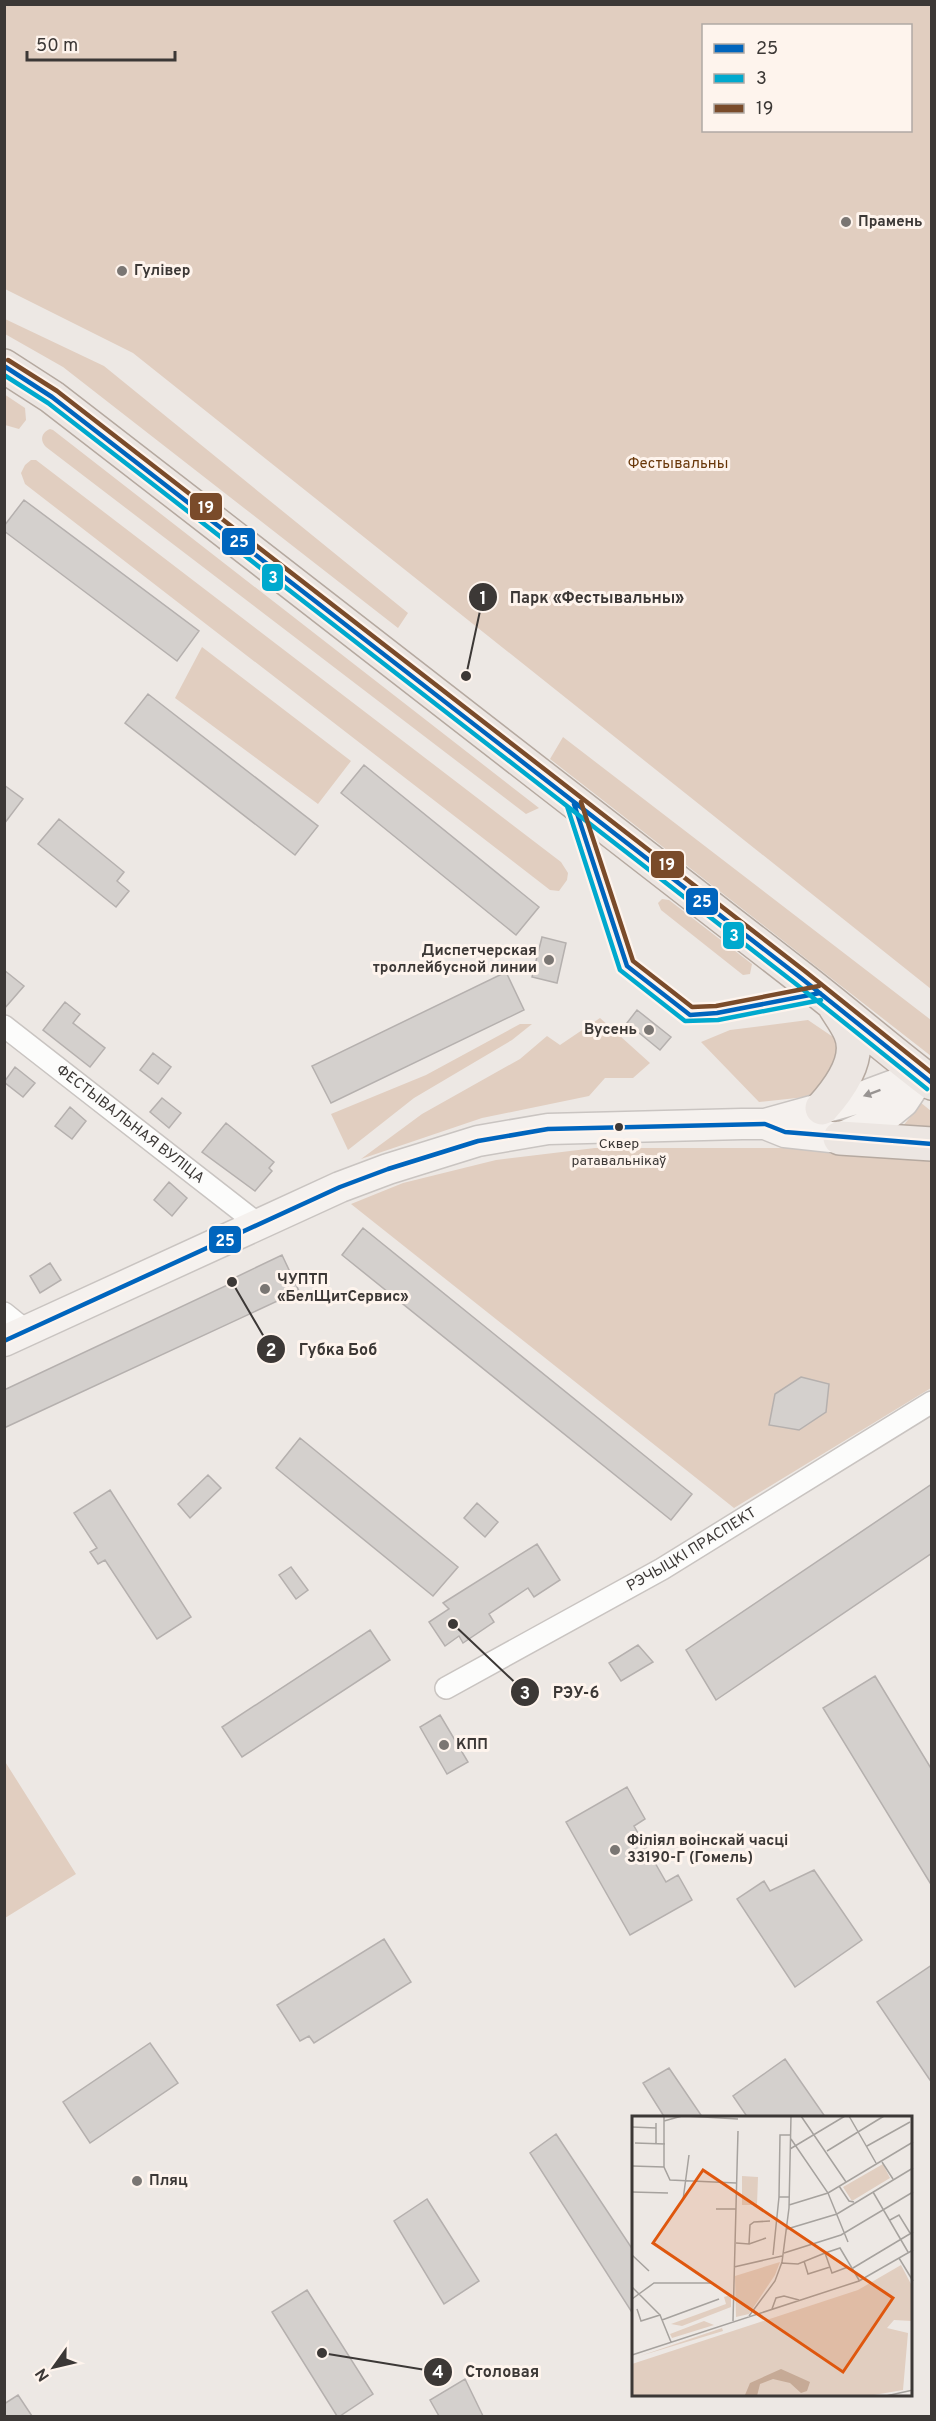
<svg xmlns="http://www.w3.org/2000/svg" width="936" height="2421" viewBox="0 0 936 2421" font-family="Overpass,sans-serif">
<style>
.green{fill:#e1cec0;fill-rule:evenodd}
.building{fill:#d4d0cd;stroke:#b5b0ae;stroke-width:1.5}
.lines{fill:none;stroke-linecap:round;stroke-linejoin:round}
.minor-casing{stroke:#c9c4c1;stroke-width:24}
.secondary-casing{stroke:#c9c4c1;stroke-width:33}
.primary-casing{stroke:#b5a9a0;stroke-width:36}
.minor{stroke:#fcfcfb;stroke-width:21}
.secondary{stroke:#f5f1ee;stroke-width:30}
.primary{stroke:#ece6e2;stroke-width:33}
.bus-1-casing{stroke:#fef4ed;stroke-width:9}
.bus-2-casing{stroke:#fef4ed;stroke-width:9}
.bus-3-casing{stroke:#fef4ed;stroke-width:9}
.bus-1{stroke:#0065bd;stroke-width:4.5}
.bus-2{stroke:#00a9ce;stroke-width:4.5}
.bus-3{stroke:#7a4b2a;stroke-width:4.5}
.oneway{fill:#989492}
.poi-dot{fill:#7a7673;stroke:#fef4ed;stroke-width:2}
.bus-dot{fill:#3c3836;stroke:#fef4ed;stroke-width:2}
.labels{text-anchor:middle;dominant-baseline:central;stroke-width:6;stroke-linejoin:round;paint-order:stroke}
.bus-label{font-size:14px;fill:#3c3836;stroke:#fef4ed}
.poi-label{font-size:15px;font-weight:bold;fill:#3c3836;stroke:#fef4ed;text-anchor:start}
.park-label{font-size:15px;fill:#693709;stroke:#fef4ed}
.street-label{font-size:15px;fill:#3c3836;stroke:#fef4ed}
.inset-road{fill:none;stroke:#a6a29e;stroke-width:1.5}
.view{fill:#df570e;fill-opacity:0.15;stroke:#df570e;stroke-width:3}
.inset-edge{fill:none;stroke:#3c3836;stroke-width:3}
.leader{fill:none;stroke:#3c3836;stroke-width:2}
.callout-dot{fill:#3c3836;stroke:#fef4ed;stroke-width:2}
.mark-label{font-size:18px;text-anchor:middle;font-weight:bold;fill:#fff}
.callout-label{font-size:16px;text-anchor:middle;font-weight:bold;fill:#3c3836;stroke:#fef4ed;stroke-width:6;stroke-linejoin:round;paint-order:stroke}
.line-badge{stroke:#fef4ed;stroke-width:2}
.badge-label{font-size:16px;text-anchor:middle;font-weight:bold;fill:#fff}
</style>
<rect width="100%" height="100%" fill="#ede8e4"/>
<path class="green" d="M 4,5 L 931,5 L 931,989 L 133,353 L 5,289 ZM 704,26 L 910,26 L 910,130 L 704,130 Z
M 5,319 L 104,366 L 408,613 L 398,628 L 63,367 L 5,334 Z
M 4,394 L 25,408 L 26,420 L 19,429 L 5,425 Z
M 50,429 L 53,430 L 539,808 L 526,814 L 46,447 C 39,440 42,432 50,429 Z
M 31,460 L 36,460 L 561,862 L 568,873 L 567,880 L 559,891 L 550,890 L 25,484 L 21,473 L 25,465 Z
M 202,647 L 351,761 L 318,804 L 175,698 Z
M 563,737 L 931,1020 L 931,1056 L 550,759 Z
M 662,899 L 669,900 L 752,964 L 750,974 L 743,975 L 661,910 L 658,903 Z
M 600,1018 L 650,1063 L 633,1078 L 605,1078 L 589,1096 L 482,1118 L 361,1159 L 422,1114 L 520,1059 L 547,1036 L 560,1045 Z
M 808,1020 L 836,1039 L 837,1070 L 815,1096 L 759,1102 L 701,1042 L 730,1030 Z
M 520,1024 L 532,1024 L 512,1040 L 414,1098 L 348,1150 L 331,1114 L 426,1075 Z
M 915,1098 L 931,1111 L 931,1133 L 902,1127 L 912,1115 Z
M 595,1148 L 813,1148 L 931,1160 L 931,1388 L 734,1508 L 351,1204 L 403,1183 L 496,1160 Z
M 4,1760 L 76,1874 L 5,1918 L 4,1918 Z"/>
<path class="building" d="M 24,500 L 199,631 L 177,661 L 4,531 L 4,526 Z
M 148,694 L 318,826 L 295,855 L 125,723 Z
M 364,765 L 539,907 L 516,935 L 341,793 Z
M 4,785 L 23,799 L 4,824 Z
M 59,819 L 124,872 L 117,881 L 129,891 L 116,907 L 38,844 Z
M 542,937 L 566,943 L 557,983 L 532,977 Z
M 4,970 L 24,986 L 4,1009 Z
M 506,972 L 524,1010 L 331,1103 L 312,1066 Z
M 65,1002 L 80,1014 L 73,1023 L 105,1048 L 90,1067 L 43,1030 Z
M 637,1010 L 671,1037 L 660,1050 L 627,1023 Z
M 153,1053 L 171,1067 L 158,1084 L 140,1070 Z
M 15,1067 L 35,1083 L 23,1097 L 4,1082 Z
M 162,1098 L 181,1113 L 169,1128 L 150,1112 Z
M 70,1107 L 86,1121 L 72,1139 L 55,1126 Z
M 226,1123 L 274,1162 L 269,1168 L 272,1171 L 255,1191 L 202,1152 Z
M 169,1182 L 187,1198 L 172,1216 L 154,1200 Z
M 363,1228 L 692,1494 L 671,1520 L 342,1255 Z
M 282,1255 L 299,1291 L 4,1428 L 4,1390 L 234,1282 L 232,1279 Z
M 50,1263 L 61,1280 L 40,1293 L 30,1276 Z
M 801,1377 L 829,1384 L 826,1412 L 799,1430 L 769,1425 L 775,1394 Z
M 300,1438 L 458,1567 L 433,1596 L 276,1468 Z
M 208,1475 L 221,1488 L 190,1518 L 178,1504 Z
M 932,1484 L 932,1553 L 716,1700 L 686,1650 Z
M 110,1490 L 191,1617 L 157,1639 L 105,1560 L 98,1564 L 90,1552 L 97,1548 L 74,1513 Z
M 477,1503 L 498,1522 L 485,1537 L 464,1518 Z
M 537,1544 L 560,1580 L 534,1597 L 528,1588 L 489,1614 L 494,1622 L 463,1643 L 459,1636 L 445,1646 L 429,1622 L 449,1609 L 443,1603 Z
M 291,1567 L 308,1590 L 296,1599 L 279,1575 Z
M 370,1630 L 390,1660 L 242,1757 L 222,1727 Z
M 638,1645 L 653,1662 L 621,1681 L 609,1663 Z
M 875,1676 L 932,1770 L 932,1886 L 823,1708 Z
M 440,1715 L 468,1762 L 447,1774 L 420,1727 Z
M 627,1787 L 645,1819 L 634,1826 L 666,1882 L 678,1875 L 692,1900 L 630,1935 L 566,1822 Z
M 814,1870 L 862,1940 L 795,1987 L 737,1899 L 764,1881 L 770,1891 Z
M 384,1939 L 411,1982 L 314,2043 L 309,2036 L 300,2041 L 277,2005 Z
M 932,1965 L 932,2083 L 877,2002 Z
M 150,2043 L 178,2083 L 90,2143 L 63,2102 Z
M 785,2059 L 826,2118 L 748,2118 L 733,2096 Z
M 669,2068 L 703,2118 L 665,2118 L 643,2083 Z
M 556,2134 L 633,2250 L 633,2314 L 530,2153 Z
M 427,2199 L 479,2281 L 444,2304 L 394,2221 Z
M 307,2290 L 373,2394 L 340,2416 L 337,2416 L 272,2312 Z
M 465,2379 L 483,2416 L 439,2416 L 430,2400 Z
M 18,2395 L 32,2416 L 4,2416 L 4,2404 Z"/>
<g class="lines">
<g class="minor-casing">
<g id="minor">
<path id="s1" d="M 4,1026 L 258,1224"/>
<path d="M 4,1313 L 25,1330"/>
<path id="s2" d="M 446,1688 L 662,1569 L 932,1402"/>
</g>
</g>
<g class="secondary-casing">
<path id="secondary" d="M 765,1124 L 859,1098 L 921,1075
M 4,1341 L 340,1187 L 388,1169 L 478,1141 L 548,1129 L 742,1124 L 765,1124 L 785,1132 L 840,1138 L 881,1120 L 903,1102 L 921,1075"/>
</g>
<g class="primary-casing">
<path id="primary" d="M 4,366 L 52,397 C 302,590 551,784 801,978 C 845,1012 887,1049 932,1083
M 822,1108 C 839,1089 862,1058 850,1032 C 846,1023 840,1015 835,1007
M 840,1138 L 932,1144"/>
</g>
<use href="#minor" class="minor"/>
<use href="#secondary" class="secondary"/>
<use href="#primary" class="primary"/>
<g class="bus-1-casing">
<path id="bus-1" d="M 4,366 L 52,397 L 801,978 L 932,1083
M 574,804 L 627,966 L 690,1015 L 717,1013 L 820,993
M 4,1341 L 340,1187 L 388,1169 L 478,1141 L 548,1129 L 765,1124 L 785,1132 L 932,1144"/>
</g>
<g class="bus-2-casing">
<path id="bus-2" d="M 4,375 L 48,403 L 141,475 L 796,984 L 927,1089
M 567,806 L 620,970 L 685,1021 L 718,1020 L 821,1000"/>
</g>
<g class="bus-3-casing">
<path id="bus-3" d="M 8,360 L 57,391 L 806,972 L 932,1073
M 581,802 L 633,961 L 692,1007 L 716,1006 L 819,986"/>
</g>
<use href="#bus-1" class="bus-1"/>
<use href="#bus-2" class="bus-2"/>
<use href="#bus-3" class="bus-3"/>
</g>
<defs><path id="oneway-solid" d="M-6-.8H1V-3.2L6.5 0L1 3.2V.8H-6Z" transform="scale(1.5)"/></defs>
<use class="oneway" href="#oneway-solid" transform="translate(872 1093) rotate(160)"/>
<g class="poi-dot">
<circle cx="846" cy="222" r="6"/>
<circle cx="122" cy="271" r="6"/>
<circle cx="549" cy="960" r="6"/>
<circle cx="649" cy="1030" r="6"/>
<circle cx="265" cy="1289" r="6"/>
<circle cx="444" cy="1745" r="6"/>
<circle cx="615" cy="1850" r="6"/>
<circle cx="137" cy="2181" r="6"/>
</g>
<circle class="bus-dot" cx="619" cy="1127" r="5"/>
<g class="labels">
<g class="bus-label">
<text x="619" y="1144">Сквер<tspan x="619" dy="17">ратавальнікаў</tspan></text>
</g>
<g class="poi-label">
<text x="858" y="222">Прамень</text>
<text x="134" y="271">Гулівер</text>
<text x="537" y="951" text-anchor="end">Диспетчерская<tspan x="537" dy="17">троллейбусной линии</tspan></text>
<text x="637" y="1030" text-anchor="end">Вусень</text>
<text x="277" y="1280">ЧУПТП<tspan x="277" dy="17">«БелЩитСервис»</tspan></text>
<text x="456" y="1745">КПП</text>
<text x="627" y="1841">Філіял воінскай часці<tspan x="627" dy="17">33190-Г (Гомель)</tspan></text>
<text x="149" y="2181">Пляц</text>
</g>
<g class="park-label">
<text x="678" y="464">Фестывальны</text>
</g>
<g class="street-label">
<text stroke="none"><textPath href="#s1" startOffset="160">ФЕСТЫВАЛЬНАЯ ВУЛІЦА</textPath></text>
<text stroke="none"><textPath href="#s2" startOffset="282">РЭЧЫЦКІ ПРАСПЕКТ</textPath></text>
</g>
</g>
<g transform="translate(632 2116)">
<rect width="280" height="280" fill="#ede8e4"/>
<path d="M 251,48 L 258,62 L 220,85 L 211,71 ZM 110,60 L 126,61 L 125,89 L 110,89 ZM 148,146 L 143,159 L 117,198 L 104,201 L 103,160 ZM 269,149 L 280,170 L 280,205 L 262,204 L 255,212 L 276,217 L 271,274 L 236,280 L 0,280 L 0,248 L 226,174 ZM 99,179 L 99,191 L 50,210 L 39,208 L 94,188 L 92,181 ZM 72,205 L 82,209 L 40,222 L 38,218 ZM 90,212 L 91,215 L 8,240 Z" fill="#e1cec0"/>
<path d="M 149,253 L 178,266 L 175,275 L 169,277 L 158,267 L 141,263 L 128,268 L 125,280 L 113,279 L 118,267 Z" fill="#c6aa96"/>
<path class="inset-road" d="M 32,0 L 32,51 L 38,64 L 104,67M 54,0 L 106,3M 169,0 L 214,66M 217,0 L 244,47M 32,5 L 50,0M 0,11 L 24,12M 159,23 L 196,77 L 216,126M 3,27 L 33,28M 24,28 L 24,7M 235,30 L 278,6M 158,33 L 213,0M 195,35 L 252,0M 250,46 L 261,63M 0,50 L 32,51M 207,70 L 217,85 L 222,86M 0,76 L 36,77M 241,76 L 276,136M 157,81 L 147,81 L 148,19 L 158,19M 51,84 L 57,39M 157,89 L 196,77 L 281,26M 84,93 L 104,93M 258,104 L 267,99 L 278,117M 155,113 L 205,98 L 281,52M 104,127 L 117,128 L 118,109 L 122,106 L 138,105M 117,128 L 134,122M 152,137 L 209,119 L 281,76M 0,139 L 17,155M 141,139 L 147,81M 267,142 L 281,165M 172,145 L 176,158 L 198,151M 149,147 L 166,148 L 193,137M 102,151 L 150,140M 216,151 L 200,157 L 193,137 L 208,132 L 227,164M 221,152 L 281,116M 0,171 L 28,199M 0,183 L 22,167 L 80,167M 5,193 L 9,205 L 28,199 L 39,226M 140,193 L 144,182 L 152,180 L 167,184M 117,200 L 143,165 L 150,146 L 157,92 L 159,0M 30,204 L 87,183M 101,205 L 106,15M 0,239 L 227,165 L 281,134M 254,280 L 281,274"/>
<path class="view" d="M 71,54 L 261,182 L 211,256 L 21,127 Z"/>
<rect width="280" height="280" class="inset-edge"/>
</g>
<path class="leader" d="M466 676L483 597M232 1282L271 1349M453 1624L525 1692M322 2353L438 2372"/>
<g class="callout-dot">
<circle cx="466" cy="676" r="6"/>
<circle cx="232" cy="1282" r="6"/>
<circle cx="453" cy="1624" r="6"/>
<circle cx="322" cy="2353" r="6"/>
<circle cx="483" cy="597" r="15"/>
<circle cx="271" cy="1349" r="15"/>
<circle cx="525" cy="1692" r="15"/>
<circle cx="438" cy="2372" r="15"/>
</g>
<g class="mark-label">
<text x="483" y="604">1</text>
<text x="271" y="1356">2</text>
<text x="525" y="1699">3</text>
<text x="438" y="2378">4</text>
</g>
<g class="callout-label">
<text x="597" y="603">Парк «Фестывальны»</text>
<text x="338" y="1355">Губка Боб</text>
<text x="576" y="1698">РЭУ-6</text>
<text x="502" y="2377">Столовая</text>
</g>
<g class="line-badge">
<rect x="189" y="492" width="34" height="29" rx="6" fill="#7a4b2a"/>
<rect x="221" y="527" width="35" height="29" rx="6" fill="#0065bd"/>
<rect x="261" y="563" width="23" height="29" rx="6" fill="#00a9ce"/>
<rect x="650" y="850" width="35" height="29" rx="6" fill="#7a4b2a"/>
<rect x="685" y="887" width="34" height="29" rx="6" fill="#0065bd"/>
<rect x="722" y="921" width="23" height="29" rx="6" fill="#00a9ce"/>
<rect x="208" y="1225" width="34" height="29" rx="6" fill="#0065bd"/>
</g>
<g class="badge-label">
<text x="206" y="513">19</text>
<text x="239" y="547">25</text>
<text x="273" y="583">3</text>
<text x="667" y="870">19</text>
<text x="702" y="907">25</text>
<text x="734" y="941">3</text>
<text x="225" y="1246">25</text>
</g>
<rect width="936" height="2421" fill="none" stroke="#3c3836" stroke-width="12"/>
<rect x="702" y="24" width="210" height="108" fill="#fef4ed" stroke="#b0a9a4" stroke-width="1.5"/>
<rect x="714" y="44" width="30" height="9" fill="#0065bd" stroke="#b0a9a4" stroke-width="1.5"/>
<text x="756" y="54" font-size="18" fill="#3c3836">25</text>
<rect x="714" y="74" width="30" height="9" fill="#00a9ce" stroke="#b0a9a4" stroke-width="1.5"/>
<text x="756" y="84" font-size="18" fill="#3c3836">3</text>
<rect x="714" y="104" width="30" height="9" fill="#7a4b2a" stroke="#b0a9a4" stroke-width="1.5"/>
<text x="756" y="114" font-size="18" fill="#3c3836">19</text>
<g transform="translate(54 2367) rotate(236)" stroke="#fef4ed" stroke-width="4.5" paint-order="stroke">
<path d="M0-4.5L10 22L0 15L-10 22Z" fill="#3c3836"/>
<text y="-9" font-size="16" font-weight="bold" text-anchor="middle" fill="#3c3836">N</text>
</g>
<path d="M27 51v9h148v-9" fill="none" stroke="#3c3836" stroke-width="3"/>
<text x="36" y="51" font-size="18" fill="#3c3836" stroke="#fef4ed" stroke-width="4.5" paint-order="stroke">50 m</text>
</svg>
